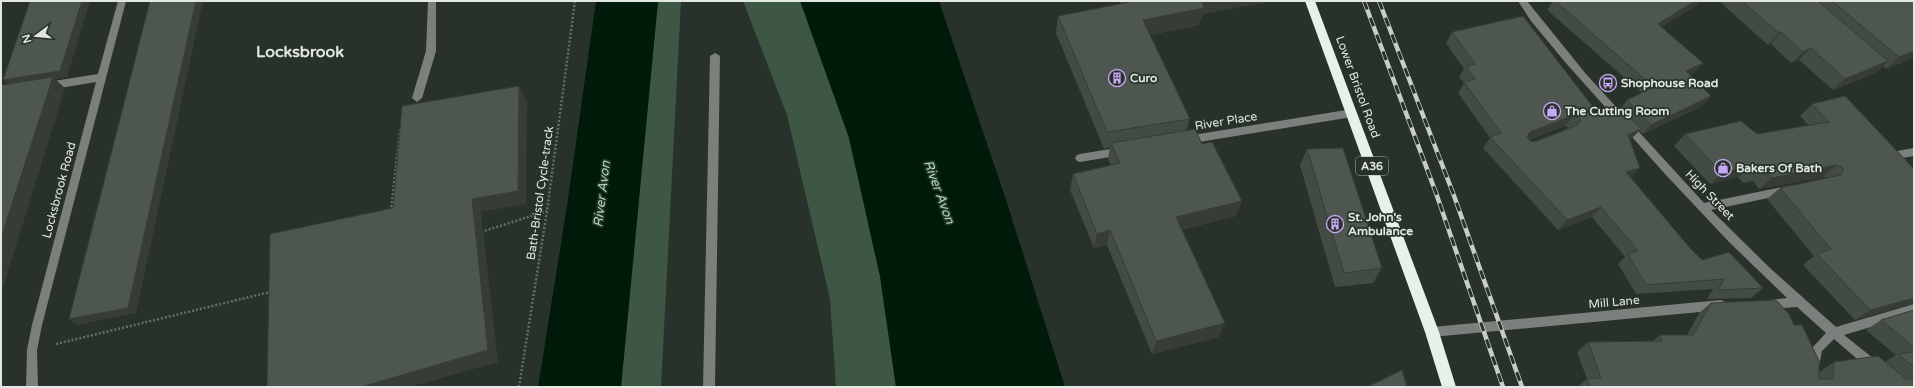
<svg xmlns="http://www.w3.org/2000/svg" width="1915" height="388" viewBox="0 0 1915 388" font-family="'Varela Round',sans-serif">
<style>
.green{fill:#3e5745}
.water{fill:#001b09}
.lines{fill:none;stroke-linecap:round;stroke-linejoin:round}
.path{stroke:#656e68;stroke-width:2.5;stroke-dasharray:2 2;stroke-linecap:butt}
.minor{fill:#7b807c;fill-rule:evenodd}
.highway{fill:#e5f2e8;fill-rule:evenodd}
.rail-casing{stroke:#c7cec9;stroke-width:4.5}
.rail{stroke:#28322b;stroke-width:3;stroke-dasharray:9;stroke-linecap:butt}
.wall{fill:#424b44;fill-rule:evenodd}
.shaded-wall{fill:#363d37}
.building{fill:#4d574f;stroke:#363d37;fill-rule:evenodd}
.labels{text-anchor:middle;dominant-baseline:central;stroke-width:3.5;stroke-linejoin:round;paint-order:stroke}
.shield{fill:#28322b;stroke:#aab1ac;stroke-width:1}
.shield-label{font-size:11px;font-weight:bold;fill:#e1e8e3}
.poi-label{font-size:12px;font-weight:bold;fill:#e1e8e3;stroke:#28322b;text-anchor:start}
.street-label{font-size:12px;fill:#e1e8e3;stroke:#28322b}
.water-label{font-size:13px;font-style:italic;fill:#a6deb6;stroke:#28322b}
.district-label{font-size:16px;font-weight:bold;fill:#e1e8e3;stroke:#28322b}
</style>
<rect width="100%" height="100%" fill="#28322b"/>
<path class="green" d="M 658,1 L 681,1 L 661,387 L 621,387 Z
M 743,1 L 800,1 L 804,8 L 849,138 L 880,276 L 896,387 L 836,387 L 830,299 L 787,115 Z"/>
<path class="water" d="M 596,1 L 658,1 L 621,387 L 538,387 L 567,206 Z
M 800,1 L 939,1 L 1008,206 L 1065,387 L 896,387 L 880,276 L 849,138 Z"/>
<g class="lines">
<path class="path" d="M 391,211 L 400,130
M 481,232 L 547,211
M 56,344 L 270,292
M 519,387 L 547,211 L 575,1"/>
<path class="minor" d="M 118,1 L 126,1 L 42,325 L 37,350 L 38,387 L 26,387 L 27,350 L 32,325 L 96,82 L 48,90 L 43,86 L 48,82 L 98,74 Z
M 428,1 L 436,1 L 436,51 L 422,98 L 417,102 L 412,98 L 426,51 Z
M 1518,1 L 1527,1 L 1586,74 L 1704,203 L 1787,186 L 1791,187 L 1792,190 L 1791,193 L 1787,194 L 1711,210 L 1771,269 L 1836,327 L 1914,304 L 1914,314 L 1844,335 L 1878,362 L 1880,366 L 1878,370 L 1874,371 L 1870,370 L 1834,339 L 1822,351 L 1817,376 L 1817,387 L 1805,387 L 1805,376 L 1812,348 L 1826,333 L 1797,307 L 1766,309 L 1762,307 L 1761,304 L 1762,301 L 1787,298 L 1730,243 L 1665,174 L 1565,62 L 1531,21 Z
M 715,53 L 720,56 L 715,387 L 703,387 L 710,56 Z
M 1352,109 L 1357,113 L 1352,117 L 1187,144 L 1184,143 L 1182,140 L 1184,137 L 1187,136 Z
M 1122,147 L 1125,148 L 1127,151 L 1125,154 L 1122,155 L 1080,162 L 1077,161 L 1075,158 L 1077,155 L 1080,154 Z
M 1914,148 L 1914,156 L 1891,160 L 1888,159 L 1886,156 L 1888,153 L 1891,152 Z
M 1721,300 L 1725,302 L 1726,305 L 1725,308 L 1721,310 L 1432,337 L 1428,335 L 1427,332 L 1428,329 L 1432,327 Z"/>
<path class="highway" d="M 1305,1 L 1315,1 L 1439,332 L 1456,387 L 1442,387 L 1425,332 Z"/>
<g class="rail-casing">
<path id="rail" d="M 1364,1 L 1436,193 L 1503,387
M 1379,1 L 1453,193 L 1522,387"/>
</g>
<use href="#rail" class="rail"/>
</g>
<path class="wall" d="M 1120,1 L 1266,1 L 1266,2 L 1203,14 L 1199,25 L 1150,35 L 1190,119 L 1186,131 L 1236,216 L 1181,230 L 1219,337 L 1152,354 L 1107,245 L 1094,248 L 1070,190 L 1073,174 L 1111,165 L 1108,159 L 1110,147 L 1104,149 L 1056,33 L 1058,16 L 1120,4 Z
M 1553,1 L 1700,1 L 1697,5 L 1661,27 L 1695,72 L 1690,75 L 1702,106 L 1643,134 L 1639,130 L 1631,139 L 1630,140 L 1640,168 L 1631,178 L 1689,247 L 1702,260 L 1763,288 L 1751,298 L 1707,299 L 1713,289 L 1636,294 L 1618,264 L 1625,257 L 1592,217 L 1558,230 L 1483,148 L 1490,138 L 1458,93 L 1464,83 L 1459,77 L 1464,69 L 1446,43 L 1452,32 L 1590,111 L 1592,115 L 1600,116 L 1621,108 L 1627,100 L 1642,93 L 1547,10 ZM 1565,126 L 1569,128 L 1534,142 L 1530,141 L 1529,140 Z
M 1719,1 L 1914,1 L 1914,58 L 1886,69 L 1883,66 L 1876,73 L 1833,90 L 1799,60 L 1791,63 L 1771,44 L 1768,45 Z
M 1812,104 L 1914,169 L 1914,303 L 1855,320 L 1803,265 L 1814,256 L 1767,199 L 1780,188 L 1827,178 L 1823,177 L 1759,189 L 1753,181 L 1743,183 L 1738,177 L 1710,184 L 1674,146 L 1685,134 L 1757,134 L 1808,125 L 1800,116 Z
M 1307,149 L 1382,268 L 1373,283 L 1335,287 L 1300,165 Z
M 1711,303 L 1819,379 L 1819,372 L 1834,362 L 1885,362 L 1896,355 L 1866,330 L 1881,320 L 1914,310 L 1914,387 L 1577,387 L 1587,379 L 1577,352 L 1588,342 L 1651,342 L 1660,335 L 1687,335 L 1699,313 Z"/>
<path class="shaded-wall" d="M 82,1 L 90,1 L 67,77 L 55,79 L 65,88 L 1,294 L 1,238 L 10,86 L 3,80 Z
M 196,1 L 203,1 L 136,313 L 77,325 L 69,319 Z
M 1198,1 L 1266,1 L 1266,2 L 1203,14 L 1199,25 L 1139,37 L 1143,20 Z
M 1695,1 L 1700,1 L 1697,5 L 1650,34 L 1658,24 Z
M 1781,32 L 1771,44 L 1768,45 L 1779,33 Z
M 1811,48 L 1799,60 L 1791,63 L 1803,52 Z
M 1914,51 L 1914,58 L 1886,69 L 1899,57 Z
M 1888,61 L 1876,73 L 1833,90 L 1845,79 Z
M 1703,63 L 1695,72 L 1678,81 L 1686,71 Z
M 519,86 L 527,100 L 526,204 L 481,212 L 498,362 L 410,387 L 361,387 Z
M 1711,96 L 1702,106 L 1643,134 L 1651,125 Z
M 1574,115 L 1565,126 L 1522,143 L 1530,132 Z
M 1641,129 L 1631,139 L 1619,145 L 1628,135 Z
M 1836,165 L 1823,177 L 1759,189 L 1772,178 Z
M 1750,166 L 1738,177 L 1710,184 L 1722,173 Z
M 1640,168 L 1631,178 L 1626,172 Z
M 1242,201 L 1236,216 L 1171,232 L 1176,217 Z
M 1601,207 L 1592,217 L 1558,230 L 1567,220 Z
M 1110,230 L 1107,245 L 1094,248 L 1097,234 Z
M 1914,298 L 1914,303 L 1855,320 L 1870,310 Z
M 1225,323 L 1219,337 L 1152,354 L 1156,341 Z"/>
<path class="building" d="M 30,1 L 82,1 L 60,71 L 3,80 Z
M 150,1 L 196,1 L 128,308 L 69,319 Z
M 1130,1 L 1201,1 L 1204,8 L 1143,20 L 1190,119 L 1107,132 L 1058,16 L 1130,2 Z
M 1555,1 L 1695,1 L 1658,24 L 1703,63 L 1686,71 L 1711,96 L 1651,125 L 1627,100 L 1654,87 Z
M 1742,1 L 1818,1 L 1888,61 L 1845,79 L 1811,48 L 1803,52 L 1781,32 L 1779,33 Z
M 1832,1 L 1914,1 L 1914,51 L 1899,57 Z
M 1523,16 L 1593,107 L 1590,111 L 1592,115 L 1600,116 L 1620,107 L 1641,129 L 1628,135 L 1640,168 L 1626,172 L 1689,247 L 1702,260 L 1729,252 L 1763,288 L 1718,290 L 1724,279 L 1646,285 L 1628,254 L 1638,251 L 1601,207 L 1567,220 L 1490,137 L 1501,133 L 1464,82 L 1475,79 L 1466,66 L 1475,64 L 1452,32 ZM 1574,115 L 1581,120 L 1578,125 L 1534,142 L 1530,141 L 1527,137 L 1530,132 Z
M 53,77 L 1,238 L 1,85 Z
M 519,86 L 518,191 L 472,199 L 488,350 L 361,387 L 267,387 L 270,234 L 393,208 L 402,106 Z
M 1845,96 L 1914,169 L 1914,298 L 1870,310 L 1817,254 L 1831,249 L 1780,188 L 1841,175 L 1843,171 L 1842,167 L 1836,165 L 1772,178 L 1765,170 L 1756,171 L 1750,166 L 1722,173 L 1685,134 L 1741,121 L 1757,134 L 1829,122 L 1812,104 Z
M 1195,129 L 1202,144 L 1212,142 L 1242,201 L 1176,217 L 1225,323 L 1156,341 L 1110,230 L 1097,234 L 1073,174 L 1120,163 L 1111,143 Z
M 1343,148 L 1382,268 L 1344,273 L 1307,149 Z
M 1776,300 L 1789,314 L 1794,325 L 1802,325 L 1819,361 L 1819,379 L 1833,379 L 1834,362 L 1878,356 L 1906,379 L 1914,379 L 1914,387 L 1590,387 L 1587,379 L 1601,378 L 1588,342 L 1662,341 L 1660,335 L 1693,335 L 1711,303 Z
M 1914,310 L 1914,347 L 1881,320 Z
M 1914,352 L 1914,367 L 1898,354 Z
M 1402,370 L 1407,387 L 1367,387 Z"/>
<defs>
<g id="building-ring" transform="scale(0.9)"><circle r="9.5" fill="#28322b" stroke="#c5a6f0" stroke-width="1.5"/><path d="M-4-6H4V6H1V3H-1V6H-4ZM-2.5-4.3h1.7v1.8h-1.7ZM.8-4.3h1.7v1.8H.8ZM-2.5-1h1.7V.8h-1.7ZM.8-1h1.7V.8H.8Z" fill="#c5a6f0"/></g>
<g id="bus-ring" transform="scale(0.9)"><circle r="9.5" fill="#28322b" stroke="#c5a6f0" stroke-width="1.5"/><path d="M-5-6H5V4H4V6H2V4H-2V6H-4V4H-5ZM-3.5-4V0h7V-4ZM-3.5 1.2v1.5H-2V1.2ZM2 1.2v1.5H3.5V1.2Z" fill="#c5a6f0"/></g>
<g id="shop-ring" transform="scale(0.9)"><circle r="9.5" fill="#28322b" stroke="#c5a6f0" stroke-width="1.5"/><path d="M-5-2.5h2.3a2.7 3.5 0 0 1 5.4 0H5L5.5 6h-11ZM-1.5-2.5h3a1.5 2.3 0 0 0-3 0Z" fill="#c5a6f0"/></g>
</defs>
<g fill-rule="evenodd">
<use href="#building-ring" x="1117" y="78"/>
<use href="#bus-ring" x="1608" y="83"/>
<use href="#shop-ring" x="1552" y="111"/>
<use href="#shop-ring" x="1723" y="168"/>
<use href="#building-ring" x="1335" y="224"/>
</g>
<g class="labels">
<rect class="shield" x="1356" y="157" width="32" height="18" rx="3"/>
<g class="shield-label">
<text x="1372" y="166">A36</text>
</g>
<g class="poi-label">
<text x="1130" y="78">Curo</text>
<text x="1621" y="83">Shophouse Road</text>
<text x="1565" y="111">The Cutting Room</text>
<text x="1736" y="168">Bakers Of Bath</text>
<text x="1348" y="217">St. John's<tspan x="1348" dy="14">Ambulance</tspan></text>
</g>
<g class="street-label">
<text transform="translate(1358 87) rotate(70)">Lower Bristol Road</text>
<text transform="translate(1226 121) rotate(-9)">River Place</text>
<text transform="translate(59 190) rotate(-75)">Locksbrook Road</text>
<text transform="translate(540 193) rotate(-82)">Bath-Bristol Cycle-track</text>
<text transform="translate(1710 195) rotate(46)">High Street</text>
<text transform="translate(1614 302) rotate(-5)">Mill Lane</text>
</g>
<g class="water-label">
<text transform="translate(939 192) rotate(70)">River Avon</text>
<text transform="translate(602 194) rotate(-83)">River Avon</text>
</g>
<g class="district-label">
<text x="300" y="52">Locksbrook</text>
</g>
</g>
<rect width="1915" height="388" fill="none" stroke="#e1e8e3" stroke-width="4"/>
<g transform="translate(36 36) rotate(254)" stroke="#28322b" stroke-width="3" paint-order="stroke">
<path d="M0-3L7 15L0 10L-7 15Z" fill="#e1e8e3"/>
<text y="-6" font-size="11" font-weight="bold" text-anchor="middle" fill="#e1e8e3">N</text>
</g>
</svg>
